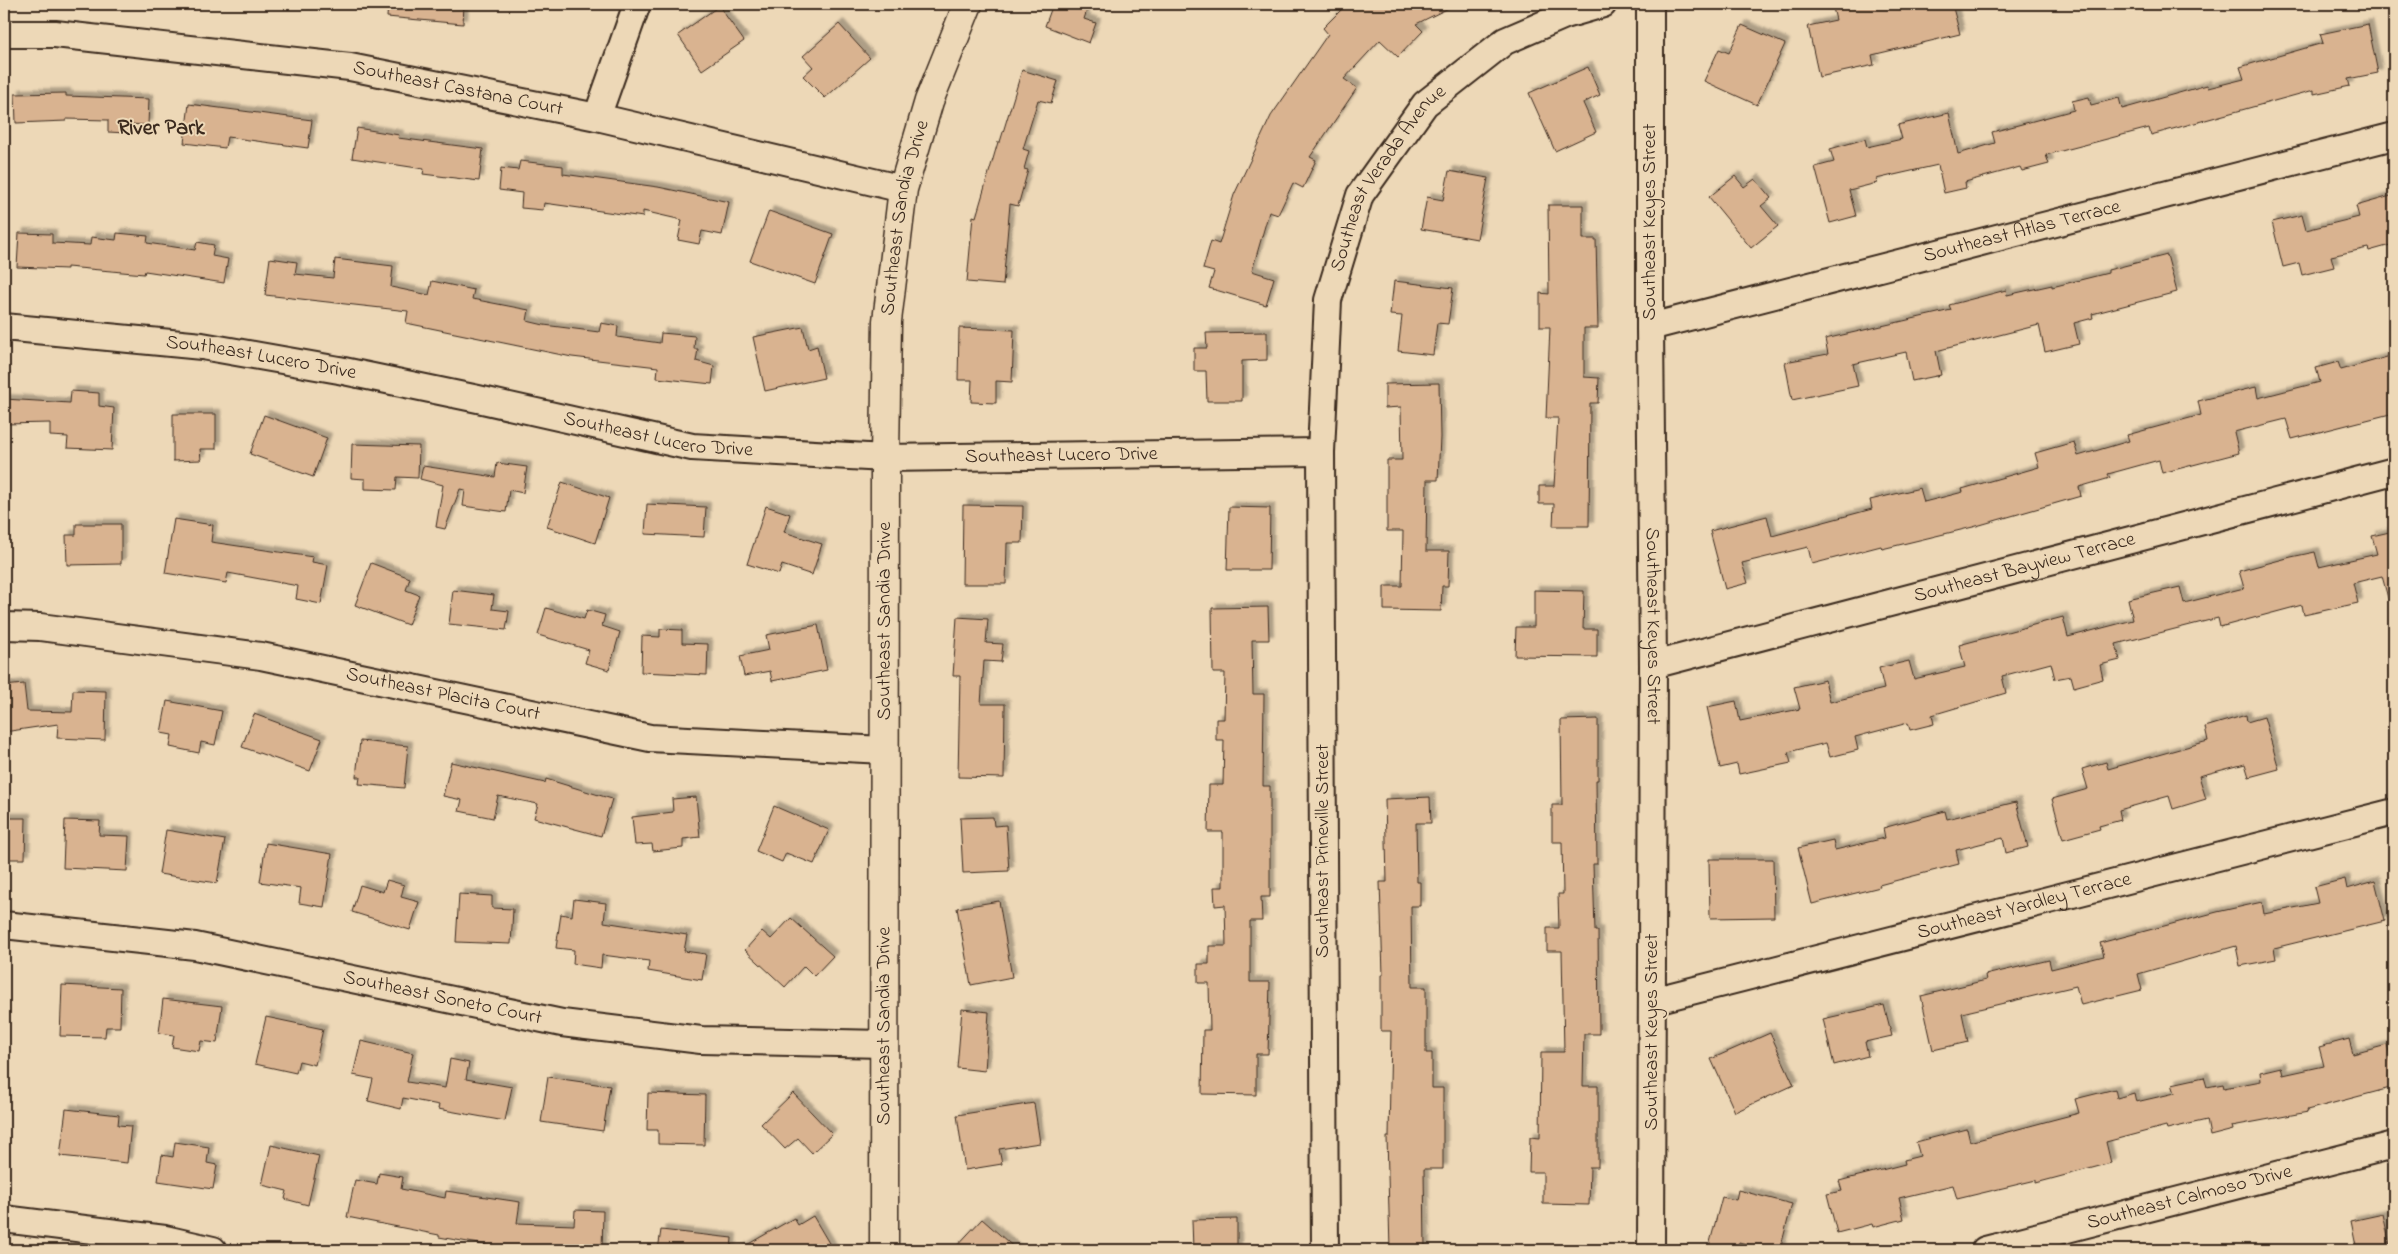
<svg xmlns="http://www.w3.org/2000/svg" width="2398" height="1254" viewBox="0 0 2398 1254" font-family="'Indie Flower',sans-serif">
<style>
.building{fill:#d9b390;stroke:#3b2a1e;filter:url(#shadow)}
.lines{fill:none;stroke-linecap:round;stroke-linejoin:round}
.minor-casing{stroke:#3b2a1e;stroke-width:30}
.tertiary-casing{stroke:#3b2a1e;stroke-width:31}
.minor{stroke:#edd8b7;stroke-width:26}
.tertiary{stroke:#edd8b7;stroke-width:28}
.labels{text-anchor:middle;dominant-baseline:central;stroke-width:4;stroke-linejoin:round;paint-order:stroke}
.street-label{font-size:20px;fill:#3b2a1e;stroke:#edd8b7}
.quarter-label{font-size:22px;font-weight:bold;fill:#3b2a1e;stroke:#edd8b7}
</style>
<defs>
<filter id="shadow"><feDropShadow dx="4.5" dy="-4.5" stdDeviation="1" flood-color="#0004"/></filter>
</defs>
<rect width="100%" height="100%" fill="#edd8b7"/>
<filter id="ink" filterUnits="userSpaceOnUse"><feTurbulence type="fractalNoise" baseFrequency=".02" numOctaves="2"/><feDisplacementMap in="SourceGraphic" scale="10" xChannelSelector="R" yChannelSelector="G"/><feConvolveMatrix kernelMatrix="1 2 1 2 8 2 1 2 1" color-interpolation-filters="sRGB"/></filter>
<g filter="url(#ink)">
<path class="building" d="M 388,4 L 464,4 L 463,24 L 387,17 Z
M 1053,4 L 1089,4 L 1084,19 L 1096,23 L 1089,43 L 1045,26 Z
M 1347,4 L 1457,4 L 1416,24 L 1423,31 L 1398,57 L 1380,40 L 1344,79 L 1357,88 L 1310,157 L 1316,160 L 1303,188 L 1293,183 L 1278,215 L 1269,212 L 1252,271 L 1274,278 L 1266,305 L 1209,288 L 1214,272 L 1203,269 L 1211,241 L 1219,244 L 1234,195 L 1271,116 L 1328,34 L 1323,28 Z
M 1832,4 L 1952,4 L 1960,34 L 1872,55 L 1874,65 L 1819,77 L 1808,26 L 1836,20 Z
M 719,6 L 744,41 L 702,70 L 678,35 Z
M 839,24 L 870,58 L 825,98 L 803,76 L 813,67 L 803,56 Z
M 2368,24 L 2378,73 L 2348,79 L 2350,86 L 2314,94 L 2314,90 L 2151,135 L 2149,128 L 2046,155 L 2049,164 L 2022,171 L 2020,167 L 1965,182 L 1966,188 L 1944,193 L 1938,165 L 1876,179 L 1877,183 L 1849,190 L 1856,216 L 1830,223 L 1815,167 L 1834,162 L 1830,149 L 1865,139 L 1867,147 L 1902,139 L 1898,125 L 1949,113 L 1958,154 L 1995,143 L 1992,132 L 2074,110 L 2072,101 L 2089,97 L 2091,105 L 2119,98 L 2122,109 L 2207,85 L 2208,88 L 2244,79 L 2240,67 L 2323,43 L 2320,34 Z
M 1742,25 L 1785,44 L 1757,105 L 1704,81 L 1719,49 L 1729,53 Z
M 1588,67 L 1600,95 L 1583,103 L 1596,132 L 1555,151 L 1529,93 Z
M 1022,70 L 1058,81 L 1051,103 L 1038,100 L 1023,149 L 1029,151 L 1024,169 L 1028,170 L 1018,206 L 1010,204 L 1003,285 L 967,282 L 973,216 L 976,217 L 998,142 L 1000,142 Z
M 66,93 L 66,96 L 149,99 L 148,125 L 126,124 L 126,133 L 108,132 L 108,120 L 66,119 L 66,121 L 16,123 L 15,94 Z
M 189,104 L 312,120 L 308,148 L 227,137 L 225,148 L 184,143 Z
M 357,128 L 399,135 L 398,138 L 483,149 L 479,181 L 423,174 L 424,169 L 352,158 Z
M 520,161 L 563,166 L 563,174 L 658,187 L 729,202 L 722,235 L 702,231 L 699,244 L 678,240 L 682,220 L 643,211 L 643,217 L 544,203 L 543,210 L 521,208 L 522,193 L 499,190 L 501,168 L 518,170 Z
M 1449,171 L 1488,178 L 1477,239 L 1421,229 L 1427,197 L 1443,200 Z
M 1735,176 L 1744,187 L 1755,179 L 1771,198 L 1761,206 L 1778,226 L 1751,248 L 1709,197 Z
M 2394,195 L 2394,244 L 2369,251 L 2368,248 L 2331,256 L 2334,267 L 2302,275 L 2299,263 L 2283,267 L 2272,222 L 2302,215 L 2306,230 L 2359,217 L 2356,206 Z
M 1548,205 L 1583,205 L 1583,239 L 1596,239 L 1598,328 L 1584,328 L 1584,377 L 1599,378 L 1598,403 L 1590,403 L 1589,526 L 1553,526 L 1554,504 L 1539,504 L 1539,486 L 1554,486 L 1558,418 L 1546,418 L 1550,327 L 1540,327 L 1540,293 L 1549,294 Z
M 769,211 L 833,234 L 815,284 L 750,261 Z
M 19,233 L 52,234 L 52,243 L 90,245 L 91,237 L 116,240 L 117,233 L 148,236 L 147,243 L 195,250 L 197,242 L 214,245 L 212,256 L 228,259 L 224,283 L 145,271 L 144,274 L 67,267 L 67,269 L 17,267 Z
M 2167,255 L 2177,292 L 2092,314 L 2093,318 L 2074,323 L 2079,344 L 2045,352 L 2039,325 L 1936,351 L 1941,375 L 1912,381 L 1906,352 L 1853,364 L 1858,386 L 1792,400 L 1785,362 L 1828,354 L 1825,339 L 1951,310 L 1949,305 L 2006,290 L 2007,295 L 2052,285 L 2052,287 L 2108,273 L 2108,270 Z
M 270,258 L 297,262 L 295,274 L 333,278 L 335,259 L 393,266 L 391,287 L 429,295 L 432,281 L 474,290 L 472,299 L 529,310 L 527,321 L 544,325 L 599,332 L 601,323 L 618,326 L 617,337 L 660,343 L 661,333 L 695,336 L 694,349 L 698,349 L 696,361 L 714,366 L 712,384 L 657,378 L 658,367 L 572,357 L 406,323 L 408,311 L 265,295 Z
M 1394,281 L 1453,288 L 1448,324 L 1437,323 L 1433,355 L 1398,351 L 1402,316 L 1390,315 Z
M 803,327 L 808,349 L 817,346 L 824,378 L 765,391 L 753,337 Z
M 959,328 L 1014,330 L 1012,382 L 996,381 L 996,403 L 971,402 L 972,380 L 958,380 Z
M 1267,332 L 1267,360 L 1242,361 L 1242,401 L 1207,401 L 1206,371 L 1194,371 L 1194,348 L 1207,348 L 1206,333 Z
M 2394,355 L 2394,413 L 2292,439 L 2286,419 L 2234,432 L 2239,453 L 2162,473 L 2159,460 L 2108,474 L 2110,478 L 2079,487 L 2081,496 L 1973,527 L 1882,549 L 1881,546 L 1812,564 L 1808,547 L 1742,563 L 1748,583 L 1725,589 L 1710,531 L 1767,516 L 1772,536 L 1872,509 L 1870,500 L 1920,488 L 1924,502 L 1963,492 L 1962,489 L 2039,467 L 2035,453 L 2074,442 L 2078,456 L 2129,441 L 2127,435 L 2201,415 L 2198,401 L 2256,387 L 2258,398 L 2320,382 L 2316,368 L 2338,362 L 2341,370 Z
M 1439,383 L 1440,437 L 1438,480 L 1427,480 L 1426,551 L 1449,551 L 1448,586 L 1442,586 L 1441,611 L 1384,610 L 1384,586 L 1402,586 L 1403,531 L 1387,531 L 1387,460 L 1402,460 L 1401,407 L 1385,408 L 1385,384 Z
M 71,391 L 99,393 L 99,406 L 114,408 L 112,450 L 67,448 L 68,437 L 50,436 L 50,423 L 4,424 L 4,399 L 70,403 Z
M 173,414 L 216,414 L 216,449 L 200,449 L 201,460 L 173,461 Z
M 264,415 L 327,438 L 313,477 L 250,454 Z
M 352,444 L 419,446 L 418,478 L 397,477 L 396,490 L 365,489 L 365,479 L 351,478 Z
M 497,463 L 527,467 L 523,493 L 509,490 L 506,512 L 463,506 L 465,490 L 460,489 L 445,529 L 436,527 L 443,485 L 420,479 L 423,466 L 495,477 Z
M 562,482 L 609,498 L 595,543 L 547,527 Z
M 647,504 L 706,507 L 704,537 L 645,534 Z
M 963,505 L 1023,506 L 1022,543 L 1007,543 L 1006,584 L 962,584 Z
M 766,506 L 790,514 L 784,532 L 822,544 L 812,575 L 782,565 L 779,574 L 747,564 Z
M 1229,507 L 1270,508 L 1269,570 L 1227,570 Z
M 174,519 L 213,525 L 211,542 L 313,557 L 312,562 L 328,565 L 321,604 L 296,599 L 298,586 L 228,573 L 226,583 L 165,573 Z
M 76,524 L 121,524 L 121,564 L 67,565 L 66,535 L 76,535 Z
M 2394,531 L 2394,597 L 2388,598 L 2382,576 L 2353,583 L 2358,603 L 2304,615 L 2302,605 L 2220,627 L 2218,618 L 2116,644 L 2120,660 L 2100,665 L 2103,679 L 2074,687 L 2071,676 L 2055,679 L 2051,663 L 2002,676 L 2006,693 L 1932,715 L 1934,724 L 1910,730 L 1908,723 L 1855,737 L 1858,750 L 1830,757 L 1826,743 L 1788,752 L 1791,763 L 1739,774 L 1737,764 L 1720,768 L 1707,707 L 1736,701 L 1740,721 L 1800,709 L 1794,687 L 1825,680 L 1830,702 L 1884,689 L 1879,668 L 1909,661 L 1914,679 L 1965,667 L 1959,645 L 2063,617 L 2068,637 L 2133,620 L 2128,599 L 2180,587 L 2184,603 L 2244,588 L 2239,571 L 2291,557 L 2315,552 L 2319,567 L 2377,554 L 2372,536 Z
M 371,563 L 410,578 L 406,590 L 419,595 L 408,625 L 355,605 Z
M 453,590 L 494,595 L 492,609 L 509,611 L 506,630 L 449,624 Z
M 1534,590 L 1584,591 L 1583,629 L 1597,629 L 1597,657 L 1515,656 L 1516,627 L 1534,627 Z
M 1268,607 L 1269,640 L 1252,640 L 1253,694 L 1264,694 L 1263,786 L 1270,786 L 1270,897 L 1261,897 L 1262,921 L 1250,921 L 1250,982 L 1270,982 L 1268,1054 L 1256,1054 L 1256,1095 L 1202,1094 L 1203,1030 L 1210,1030 L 1209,983 L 1198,983 L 1198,964 L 1209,964 L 1209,946 L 1226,946 L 1225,905 L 1215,906 L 1214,887 L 1223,887 L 1223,832 L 1208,832 L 1209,785 L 1223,785 L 1224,740 L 1216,740 L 1216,719 L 1224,719 L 1225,673 L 1213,673 L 1212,608 Z
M 546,608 L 584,619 L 587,610 L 605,615 L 602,626 L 620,632 L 609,670 L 585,663 L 589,650 L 538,635 Z
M 957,617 L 988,619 L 986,643 L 1003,644 L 1001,662 L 984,661 L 981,704 L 1005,704 L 1004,778 L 958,777 L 960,676 L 953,676 Z
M 818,625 L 827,670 L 772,681 L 770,671 L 744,676 L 740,656 L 769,650 L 766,635 Z
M 660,629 L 682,630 L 682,643 L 708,644 L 707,675 L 641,672 L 642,636 L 660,637 Z
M 24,684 L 27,711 L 72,712 L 73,690 L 106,691 L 105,740 L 57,738 L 58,724 L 4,732 L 4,686 Z
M 167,701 L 222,711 L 215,745 L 201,742 L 199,753 L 170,747 L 172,735 L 161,733 Z
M 254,714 L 322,739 L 310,771 L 242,747 Z
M 2246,715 L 2247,722 L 2264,717 L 2279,769 L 2249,777 L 2245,764 L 2199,776 L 2206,799 L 2173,809 L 2169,796 L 2119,810 L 2121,820 L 2099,826 L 2100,829 L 2063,839 L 2052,799 L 2088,789 L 2082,769 L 2106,762 L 2108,769 L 2208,741 L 2205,727 Z
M 1598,719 L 1598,780 L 1596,780 L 1597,864 L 1593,864 L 1595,931 L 1598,931 L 1599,1034 L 1584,1034 L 1583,1086 L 1598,1086 L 1598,1167 L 1590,1167 L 1589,1205 L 1543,1204 L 1543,1172 L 1529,1172 L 1530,1137 L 1540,1138 L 1541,1052 L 1564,1052 L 1562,951 L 1547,951 L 1547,928 L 1559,928 L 1558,894 L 1563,894 L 1562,842 L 1552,842 L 1552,805 L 1562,805 L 1561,720 Z
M 360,741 L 408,746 L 404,788 L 359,784 L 360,777 L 356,777 Z
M 451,762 L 545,783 L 546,779 L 612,799 L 601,836 L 534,818 L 538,804 L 498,796 L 493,818 L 459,811 L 462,800 L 443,796 Z
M 696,797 L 700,837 L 683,839 L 683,848 L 653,851 L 652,844 L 635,845 L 632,817 L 673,812 L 672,799 Z
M 1430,797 L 1431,823 L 1416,823 L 1417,882 L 1420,882 L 1420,906 L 1411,906 L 1412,987 L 1426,987 L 1426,1053 L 1432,1053 L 1432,1088 L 1443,1088 L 1443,1169 L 1424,1169 L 1425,1250 L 1390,1250 L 1387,1137 L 1389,1137 L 1391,1031 L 1381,1031 L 1381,975 L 1383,975 L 1380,882 L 1387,882 L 1385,799 Z
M 2016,802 L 2028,847 L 2006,853 L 2003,838 L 1956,850 L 1959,864 L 1879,885 L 1880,887 L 1812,904 L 1798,848 L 1833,840 L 1835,850 L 1885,838 L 1883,828 L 1945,811 L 1947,819 Z
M 774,806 L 829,830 L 814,864 L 786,853 L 782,862 L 756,851 Z
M 993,817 L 994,826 L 1006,825 L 1009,871 L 963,873 L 960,818 Z
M 4,818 L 26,818 L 25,859 L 4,859 Z
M 65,820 L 100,821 L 99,835 L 129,836 L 127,871 L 63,868 Z
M 166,830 L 225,840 L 217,883 L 159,874 Z
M 266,843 L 332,854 L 324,907 L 299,903 L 301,888 L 260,882 Z
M 1709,859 L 1773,859 L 1774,917 L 1710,918 Z
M 2345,879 L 2347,889 L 2375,881 L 2385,921 L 2274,948 L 2276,959 L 2240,966 L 2236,946 L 2138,974 L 2142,990 L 2081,1005 L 2076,986 L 1962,1013 L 1968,1042 L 1933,1050 L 1921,996 L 1986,980 L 1985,975 L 2049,960 L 2051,969 L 2104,956 L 2100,943 L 2217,912 L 2262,902 L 2264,914 L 2318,903 L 2314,887 Z
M 387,880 L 404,885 L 401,897 L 419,902 L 410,930 L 352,912 L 360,885 L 383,892 Z
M 459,894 L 492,896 L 492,908 L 513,909 L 511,944 L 456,942 Z
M 574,899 L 606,903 L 604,922 L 687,935 L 684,951 L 706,954 L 702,980 L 648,971 L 649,961 L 602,955 L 601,968 L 573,964 L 574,950 L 556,948 L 561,914 L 572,916 Z
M 999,901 L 1012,977 L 971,985 L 957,908 Z
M 791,918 L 833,956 L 814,976 L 804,966 L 785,987 L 745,950 L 762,931 L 771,939 Z
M 62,985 L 121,988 L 120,1027 L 106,1027 L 105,1037 L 60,1036 Z
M 163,999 L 222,1006 L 217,1043 L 201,1041 L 199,1051 L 172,1047 L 174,1035 L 159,1033 Z
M 1884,1005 L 1892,1036 L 1865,1042 L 1868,1056 L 1834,1065 L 1823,1019 Z
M 962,1009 L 989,1012 L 985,1071 L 957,1068 Z
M 266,1017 L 323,1029 L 315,1065 L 299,1061 L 296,1073 L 255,1064 Z
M 1770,1033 L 1794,1085 L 1735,1112 L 1711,1059 Z
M 2349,1039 L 2353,1054 L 2387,1045 L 2394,1073 L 2394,1087 L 2307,1110 L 2308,1112 L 2232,1126 L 2233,1130 L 2210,1136 L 2207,1120 L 2167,1129 L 2166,1126 L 2106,1142 L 2111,1163 L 2036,1183 L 2036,1180 L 1957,1199 L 1953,1185 L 1899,1198 L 1904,1219 L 1873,1227 L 1872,1224 L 1837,1233 L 1827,1194 L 1842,1191 L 1839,1181 L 1905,1164 L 1904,1160 L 1920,1156 L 1916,1142 L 1967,1129 L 1970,1142 L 2052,1120 L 2079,1113 L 2075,1099 L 2115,1089 L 2117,1098 L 2134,1093 L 2136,1102 L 2175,1093 L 2172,1084 L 2204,1077 L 2207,1087 L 2223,1084 L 2224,1088 L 2261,1081 L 2260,1072 L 2281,1067 L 2283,1075 L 2324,1066 L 2319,1047 Z
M 361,1041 L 413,1053 L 407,1082 L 445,1088 L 450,1059 L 469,1063 L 466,1079 L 512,1087 L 505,1121 L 438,1109 L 439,1105 L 403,1098 L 401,1109 L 368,1101 L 373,1079 L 353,1075 Z
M 548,1077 L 610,1086 L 603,1131 L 541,1122 Z
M 648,1093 L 705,1095 L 704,1145 L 658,1144 L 658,1130 L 647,1130 Z
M 793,1093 L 832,1134 L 812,1153 L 798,1138 L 785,1149 L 761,1124 Z
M 1034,1103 L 1040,1143 L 999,1149 L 1002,1164 L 965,1170 L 957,1115 Z
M 66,1109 L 119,1115 L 118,1125 L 131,1126 L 127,1163 L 60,1156 Z
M 175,1142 L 209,1147 L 207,1163 L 217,1165 L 213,1189 L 158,1181 L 162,1155 L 173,1157 Z
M 271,1145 L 319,1156 L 308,1205 L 285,1199 L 287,1191 L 262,1185 Z
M 379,1173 L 403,1177 L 401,1189 L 445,1198 L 446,1191 L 520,1202 L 517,1223 L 574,1225 L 575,1210 L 603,1211 L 602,1250 L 514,1250 L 439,1237 L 439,1235 L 347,1217 L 355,1180 L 377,1184 Z
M 1738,1190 L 1792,1204 L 1780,1250 L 1770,1250 L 1739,1242 L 1737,1250 L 1708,1250 L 1722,1197 L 1736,1200 Z
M 2383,1214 L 2391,1250 L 2357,1250 L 2351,1221 Z
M 813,1216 L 833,1250 L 738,1250 L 794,1218 L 798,1225 Z
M 982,1219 L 1017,1250 L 953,1250 Z
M 1237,1219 L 1237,1250 L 1193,1250 L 1192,1220 Z
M 661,1230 L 732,1238 L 731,1250 L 658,1250 Z"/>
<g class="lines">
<g class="minor-casing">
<g id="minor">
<path id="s1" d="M 1650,4 L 1650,327 L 1653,665 L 1651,1250"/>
<path id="s2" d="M 4,34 L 55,34 L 350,67 L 597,117 L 903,189"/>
<path d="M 597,117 L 637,4"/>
<path id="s3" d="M 4,327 L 202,346 L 339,370 L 478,399 L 692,447 L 885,458 L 1321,452"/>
<path id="s4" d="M 1650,327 L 2394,136"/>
<path id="s5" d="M 4,626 L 40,627 L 261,656 L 650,738 L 884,750"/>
<path id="s6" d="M 1653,665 L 2394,471"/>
<path id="s7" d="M 4,925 L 195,946 L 562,1023 L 701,1040 L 884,1044"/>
<path id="s8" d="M 1652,1001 L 2394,812"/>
<path d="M 4,1219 L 165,1239 L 213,1250"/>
<path id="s9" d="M 1325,1250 L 1321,452 L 1328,300 L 1360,195 L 1425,104 L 1505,41 L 1565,15 L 1603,4"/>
<path id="s10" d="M 1985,1250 L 2394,1145"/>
</g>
</g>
<g class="tertiary-casing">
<g id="tertiary">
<path id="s11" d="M 884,1250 L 885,458 L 887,321 L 903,189 L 929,101 L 968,4"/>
</g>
</g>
<use href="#minor" class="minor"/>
<use href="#tertiary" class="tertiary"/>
</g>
</g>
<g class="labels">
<g class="street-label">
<text stroke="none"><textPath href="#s2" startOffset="458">Southeast Castana Court</textPath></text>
<text stroke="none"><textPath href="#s9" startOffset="1088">Southeast Verada Avenue</textPath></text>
<text stroke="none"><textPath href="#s11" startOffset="1034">Southeast Sandia Drive</textPath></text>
<text transform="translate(1650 222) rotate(-90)">Southeast Keyes Street</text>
<text stroke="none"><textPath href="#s4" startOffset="384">Southeast Atlas Terrace</textPath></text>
<text stroke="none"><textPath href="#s3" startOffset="259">Southeast Lucero Drive</textPath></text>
<text stroke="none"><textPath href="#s3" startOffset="664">Southeast Lucero Drive</textPath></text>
<text stroke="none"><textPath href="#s3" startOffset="1069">Southeast Lucero Drive</textPath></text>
<text stroke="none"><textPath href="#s6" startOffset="384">Southeast Bayview Terrace</textPath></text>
<text stroke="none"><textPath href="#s11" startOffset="629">Southeast Sandia Drive</textPath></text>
<text stroke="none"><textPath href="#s1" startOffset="622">Southeast Keyes Street</textPath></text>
<text stroke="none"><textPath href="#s5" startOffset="445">Southeast Placita Court</textPath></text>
<text transform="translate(1323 851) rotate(-90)">Southeast Prineville Street</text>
<text stroke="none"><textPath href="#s8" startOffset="384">Southeast Yardley Terrace</textPath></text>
<text stroke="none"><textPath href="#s7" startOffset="445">Southeast Soneto Court</textPath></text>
<text stroke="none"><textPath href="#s11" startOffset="224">Southeast Sandia Drive</textPath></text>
<text transform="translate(1652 1032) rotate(-90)">Southeast Keyes Street</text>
<text stroke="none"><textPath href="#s10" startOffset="211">Southeast Calmoso Drive</textPath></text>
</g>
<g class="quarter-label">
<text x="161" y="129">River Park</text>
</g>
</g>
<rect width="2398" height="1254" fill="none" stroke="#edd8b7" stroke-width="20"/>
<rect x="10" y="10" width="2378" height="1234" fill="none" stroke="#3b2a1e" stroke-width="2" filter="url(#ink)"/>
</svg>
